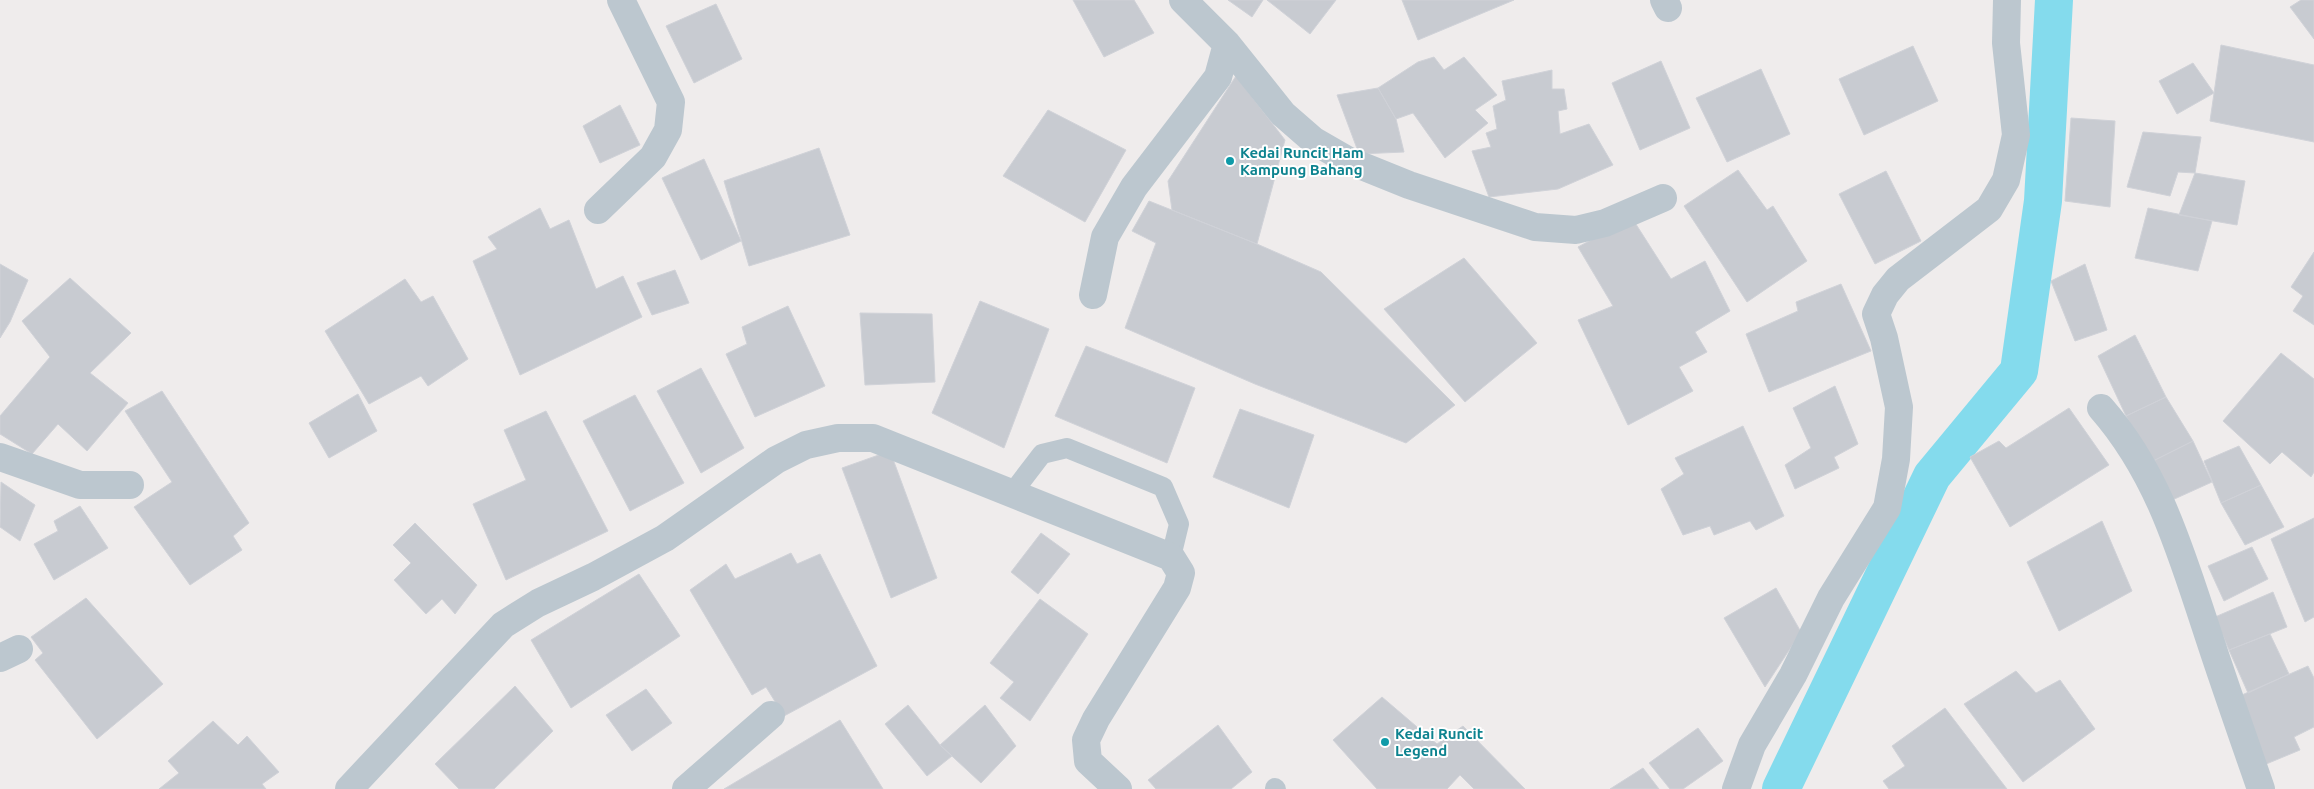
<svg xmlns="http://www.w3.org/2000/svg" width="2314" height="789" viewBox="0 0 2314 789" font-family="Ubuntu,sans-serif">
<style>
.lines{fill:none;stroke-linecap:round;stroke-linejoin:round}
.canal{stroke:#84dbed;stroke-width:38}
.building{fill:#c8cbd1;stroke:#d0d2d8}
.lane{stroke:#bcc7cf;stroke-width:20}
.street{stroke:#bcc7cf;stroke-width:28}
.culture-dot{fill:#0f9aa8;stroke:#fff;stroke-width:2}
.labels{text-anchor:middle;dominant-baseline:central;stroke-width:4;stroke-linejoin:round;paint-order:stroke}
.culture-label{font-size:15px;font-weight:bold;fill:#0d838f;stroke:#fff;text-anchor:start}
</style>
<rect width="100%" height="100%" fill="#efecec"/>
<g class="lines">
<path class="canal" d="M 1781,789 L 1932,476 L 2019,371 L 2043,201 L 2054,0"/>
</g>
<path class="building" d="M 1073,0 L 1134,0 L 1154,33 L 1104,57 Z
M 1228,0 L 1263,0 L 1252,17 Z
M 1267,0 L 1336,0 L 1310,34 Z
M 1402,0 L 1514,0 L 1418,40 Z
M 2301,0 L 2314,0 L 2314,39 L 2290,7 Z
M 716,4 L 742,59 L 694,83 L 666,26 Z
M 2221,45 L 2314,65 L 2314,142 L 2210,121 Z
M 1913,46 L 1938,101 L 1864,135 L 1839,79 Z
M 1434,57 L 1444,70 L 1464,57 L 1497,95 L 1475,110 L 1488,123 L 1445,158 L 1413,113 L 1396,119 L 1378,88 L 1418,62 Z
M 1661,61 L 1690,128 L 1640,150 L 1612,83 Z
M 2193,63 L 2214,93 L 2177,114 L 2159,81 Z
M 1761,69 L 1790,134 L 1727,162 L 1696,98 Z
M 1552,70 L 1552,89 L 1564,89 L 1567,109 L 1558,111 L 1560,134 L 1589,124 L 1613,165 L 1558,189 L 1489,197 L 1472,151 L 1491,147 L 1486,133 L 1497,129 L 1493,106 L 1506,100 L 1502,81 Z
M 1236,76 L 1285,140 L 1257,244 L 1172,210 L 1168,181 Z
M 1378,88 L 1396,119 L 1404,152 L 1359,154 L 1337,95 Z
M 620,105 L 640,145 L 600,163 L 583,126 Z
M 1048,110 L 1126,150 L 1085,222 L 1003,176 Z
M 2071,118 L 2115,121 L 2110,207 L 2065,201 Z
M 2143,132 L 2201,137 L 2195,173 L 2178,172 L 2170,196 L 2127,187 Z
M 819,148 L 850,235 L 749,266 L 724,181 Z
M 704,159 L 741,241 L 701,260 L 662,178 Z
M 1738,170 L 1767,210 L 1773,206 L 1807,261 L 1747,302 L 1684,206 Z
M 1886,171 L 1921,241 L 1875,264 L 1839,194 Z
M 2195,173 L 2245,181 L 2237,225 L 2179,215 Z
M 1149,201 L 1257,244 L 1321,272 L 1455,405 L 1406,443 L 1255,384 L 1125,328 L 1156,243 L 1132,231 Z
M 540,208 L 550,229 L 569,220 L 596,289 L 623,276 L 642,317 L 520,375 L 473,261 L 497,249 L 488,237 Z
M 2148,208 L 2212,221 L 2198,271 L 2135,258 Z
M 1632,218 L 1671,279 L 1705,261 L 1730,311 L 1695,332 L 1707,352 L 1679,367 L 1693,391 L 1628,425 L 1578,320 L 1613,306 L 1578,247 Z
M 2314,252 L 2314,325 L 2293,311 L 2303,296 L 2291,287 Z
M 1464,258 L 1537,343 L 1465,402 L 1384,309 Z
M 0,264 L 28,280 L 10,322 L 0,338 Z
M 2085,264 L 2107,330 L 2075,341 L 2051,281 Z
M 675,270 L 689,303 L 652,315 L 637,283 Z
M 70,278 L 131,333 L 90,373 L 128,403 L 87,451 L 58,424 L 32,454 L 0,434 L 0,416 L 50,357 L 22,321 Z
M 405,279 L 421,302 L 433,296 L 468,359 L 428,386 L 421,376 L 369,404 L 325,331 Z
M 1841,284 L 1871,351 L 1769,392 L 1746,334 L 1798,311 L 1796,302 Z
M 980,301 L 1049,329 L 1004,448 L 932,413 Z
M 788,306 L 825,386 L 755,417 L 726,354 L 747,344 L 742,327 Z
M 860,313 L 932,314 L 935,382 L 865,385 Z
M 2135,335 L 2166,397 L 2126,416 L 2098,356 Z
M 1086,346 L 1195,388 L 1167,463 L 1055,416 Z
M 2281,353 L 2314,379 L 2314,472 L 2311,477 L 2282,452 L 2270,464 L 2223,421 Z
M 701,368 L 744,448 L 701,473 L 657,391 Z
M 1835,386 L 1858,444 L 1834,457 L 1839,468 L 1795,489 L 1785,465 L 1811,448 L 1793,408 Z
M 162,391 L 249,523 L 233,536 L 242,550 L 190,585 L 134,507 L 172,482 L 125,411 Z
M 358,394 L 377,431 L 329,458 L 309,423 Z
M 635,395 L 684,483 L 630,511 L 583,421 Z
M 2166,397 L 2193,441 L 2151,462 L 2126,416 Z
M 2069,408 L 2109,465 L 2010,527 L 1970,457 L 1999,441 L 2006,448 Z
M 1240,409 L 1314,435 L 1289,508 L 1213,477 Z
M 546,411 L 608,531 L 506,580 L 473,504 L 526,480 L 504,430 Z
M 1743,426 L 1784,516 L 1756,530 L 1750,521 L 1714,535 L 1710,526 L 1683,535 L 1661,489 L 1684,474 L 1675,458 Z
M 2193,441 L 2212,482 L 2170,501 L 2151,462 Z
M 2239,446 L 2261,485 L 2221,503 L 2204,461 Z
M 890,451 L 937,578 L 891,598 L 842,468 Z
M 1,482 L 35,505 L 20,541 L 0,527 Z
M 2261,485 L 2284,527 L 2245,545 L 2221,503 Z
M 80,506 L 108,548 L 54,580 L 34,544 L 58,531 L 54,521 Z
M 2314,518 L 2314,617 L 2305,622 L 2271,539 Z
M 2102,521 L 2132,591 L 2059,631 L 2027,562 Z
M 415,523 L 477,585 L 455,614 L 442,599 L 426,614 L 394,580 L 411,563 L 393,545 Z
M 1041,533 L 1070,554 L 1038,594 L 1011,572 Z
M 2252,547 L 2268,579 L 2224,601 L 2208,566 Z
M 791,553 L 797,564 L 820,554 L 877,666 L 784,716 L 766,687 L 752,695 L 690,590 L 726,564 L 735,579 Z
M 639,574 L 680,636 L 571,708 L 531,640 Z
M 1776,588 L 1801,632 L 1765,687 L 1724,618 Z
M 2273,592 L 2287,627 L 2229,650 L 2215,617 Z
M 86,598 L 163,684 L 97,739 L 35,660 L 43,653 L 31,637 Z
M 1040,599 L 1088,634 L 1030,721 L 1000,698 L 1014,682 L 990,663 Z
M 2270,634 L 2289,674 L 2248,693 L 2229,650 Z
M 2308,666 L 2314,678 L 2314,727 L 2294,737 L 2300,750 L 2259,767 L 2235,698 Z
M 2016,671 L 2036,693 L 2060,680 L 2095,729 L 2023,782 L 1964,704 Z
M 515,686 L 553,731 L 494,789 L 459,789 L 435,764 Z
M 646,689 L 672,723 L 632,751 L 606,715 Z
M 1382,697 L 1437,744 L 1463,726 L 1525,789 L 1474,789 L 1460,775 L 1447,789 L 1377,789 L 1333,740 Z
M 908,705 L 940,745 L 952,756 L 927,776 L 885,724 Z
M 985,705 L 1016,746 L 981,783 L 940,745 Z
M 1945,708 L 2007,789 L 1889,789 L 1883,781 L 1905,766 L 1892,746 Z
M 840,720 L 883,789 L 724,789 Z
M 213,721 L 238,745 L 247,736 L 279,772 L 262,784 L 266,789 L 159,789 L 179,773 L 168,761 Z
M 1218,725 L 1252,772 L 1231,789 L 1156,789 L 1148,780 Z
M 1698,728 L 1723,761 L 1683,789 L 1670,789 L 1649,763 Z
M 1643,768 L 1659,789 L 1610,789 Z"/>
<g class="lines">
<path class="lane" d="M 1013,492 L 1042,454 L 1067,448 L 1163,487 L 1179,524 L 1171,557
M 1275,788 L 1276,789"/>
<path class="street" d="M 1183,0 L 1227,44 L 1283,114 L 1314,141 L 1347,160 L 1409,185 L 1535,227 L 1576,230 L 1605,223 L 1663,198
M 1664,0 L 1668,8
M 598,210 L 653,157 L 668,130 L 671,102 L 621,0
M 1093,295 L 1105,237 L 1134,187 L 1218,77 L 1227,44
M 2101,408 C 2159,474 2181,553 2208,634 C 2225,686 2243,737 2261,789
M 0,457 L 80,485 L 130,485
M 0,658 L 19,649
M 349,789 L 503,625 L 538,603 L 593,577 L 665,538 L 776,460 L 806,445 L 838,438 L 873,438 L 1171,557 L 1181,573 L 1177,588 L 1096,719 L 1086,740 L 1088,761 L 1118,789
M 686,789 L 771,715
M 1736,789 L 1752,745 L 1793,675 L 1831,598 L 1887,508 L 1896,459 L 1899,407 L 1884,338 L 1876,314 L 1885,295 L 1898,279 L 1989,209 L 2006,180 L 2016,135 L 2006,43 L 2007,0"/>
</g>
<g class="culture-dot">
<circle cx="1230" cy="161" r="5"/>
<circle cx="1385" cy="742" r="5"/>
</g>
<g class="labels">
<g class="culture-label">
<text x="1240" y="152">Kedai Runcit Ham<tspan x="1240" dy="17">Kampung Bahang</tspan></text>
<text x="1395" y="733">Kedai Runcit<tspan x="1395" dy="17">Legend</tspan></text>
</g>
</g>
</svg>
